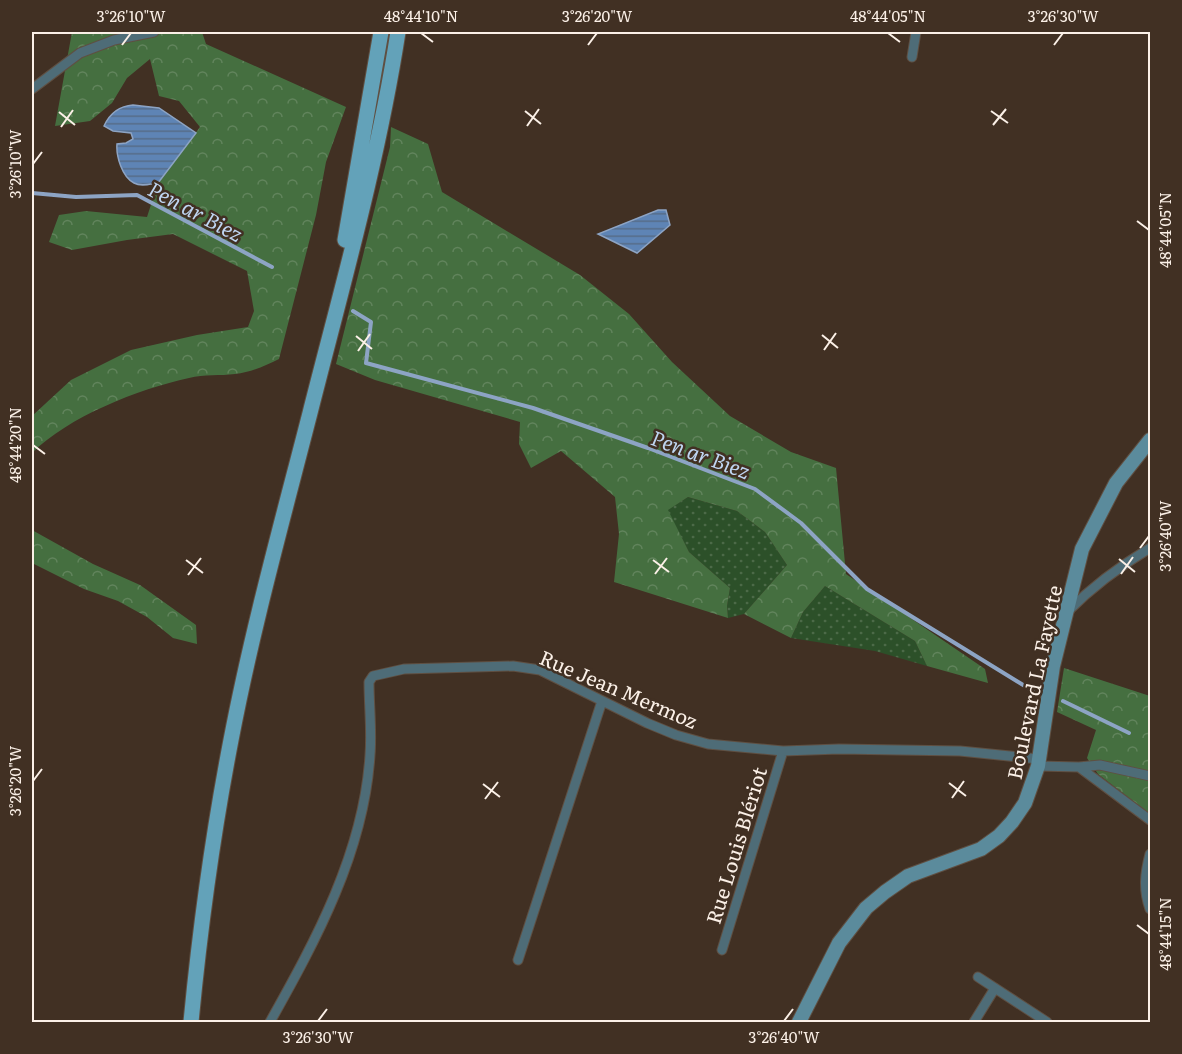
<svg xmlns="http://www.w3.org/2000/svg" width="1182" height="1054" viewBox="0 0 1182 1054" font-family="Literata,serif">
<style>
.grass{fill:url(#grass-dots)}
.forest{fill:url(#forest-crowns)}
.water{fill:url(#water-rules);stroke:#8da4c4;stroke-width:1.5}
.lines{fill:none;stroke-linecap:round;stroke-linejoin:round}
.stream{stroke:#8da4c4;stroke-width:4}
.minor-casing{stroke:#5f4f42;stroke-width:11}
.secondary-casing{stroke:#5f4f42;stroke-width:16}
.primary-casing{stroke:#5f4f42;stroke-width:17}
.minor{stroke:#4e6c77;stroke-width:9}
.secondary{stroke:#5b8b9c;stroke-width:14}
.primary{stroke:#63a2b9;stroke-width:15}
.ticks{fill:none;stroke:#fbf0e7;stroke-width:2}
.labels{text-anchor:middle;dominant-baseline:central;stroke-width:5;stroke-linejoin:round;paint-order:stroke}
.street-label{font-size:20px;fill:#fbf0e7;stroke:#413023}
.water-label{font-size:21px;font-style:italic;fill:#bfd5f1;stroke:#413023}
.neatline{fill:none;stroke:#fbf0e7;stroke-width:2}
.ticks-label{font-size:15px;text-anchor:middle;fill:#fbf0e7}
</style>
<defs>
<pattern id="grass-dots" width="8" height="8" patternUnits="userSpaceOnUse" patternTransform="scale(1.5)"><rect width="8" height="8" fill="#2c5029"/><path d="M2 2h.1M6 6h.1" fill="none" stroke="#4c6a48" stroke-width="1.8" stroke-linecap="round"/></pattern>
<pattern id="forest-crowns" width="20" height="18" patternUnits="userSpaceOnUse" patternTransform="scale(1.5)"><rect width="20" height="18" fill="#456f40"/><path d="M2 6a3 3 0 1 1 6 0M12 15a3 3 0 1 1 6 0" fill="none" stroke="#61845c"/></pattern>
<pattern id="water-rules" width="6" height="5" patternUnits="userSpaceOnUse" patternTransform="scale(1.5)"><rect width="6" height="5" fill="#5e84b5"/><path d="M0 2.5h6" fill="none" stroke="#566c88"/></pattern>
</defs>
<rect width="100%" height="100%" fill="#413023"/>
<path class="grass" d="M 688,497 L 737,511 L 765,532 L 787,565 L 744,614 L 728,618 L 727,606 L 730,588 L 689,552 L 667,510 Z
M 825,586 L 915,641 L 927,666 L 875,651 L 791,638 L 803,612 Z"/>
<path class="forest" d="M 72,32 L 202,32 L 206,44 L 346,107 L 326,162 L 316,215 L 279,359 C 265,366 251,372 235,374 C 220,376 204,374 189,378 C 138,389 68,417 32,453 L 32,416 L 71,380 L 131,350 L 197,335 L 248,327 L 254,311 L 247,271 L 173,234 L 127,240 L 72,250 L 49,242 L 59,215 L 86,211 L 147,217 L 158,183 L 200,127 L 179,101 L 159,96 L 150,59 L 127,78 L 112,103 L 90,121 L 55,126 Z
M 391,127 L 428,144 L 442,192 L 580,275 L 629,314 L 672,362 L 730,416 L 791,452 L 836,468 L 846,574 L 985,669 L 988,683 L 927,666 L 915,641 L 825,586 L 803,612 L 791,638 L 744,614 L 787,565 L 765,532 L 737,511 L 688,497 L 668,510 L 689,552 L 730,588 L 727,606 L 728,618 L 614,582 L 619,534 L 615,497 L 561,451 L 531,468 L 519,444 L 520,422 L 375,380 L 336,364 L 390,147 Z
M 32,530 L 93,564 L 140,585 L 196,625 L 197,644 L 173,638 L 147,617 L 118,601 L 84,589 L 32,563 Z
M 1064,668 L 1150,696 L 1150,814 L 1098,774 L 1087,758 L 1096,730 L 1057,712 Z"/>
<path class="water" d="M 133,105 L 159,108 L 196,133 L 158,183 C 150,184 141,187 134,183 C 122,177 116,156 117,144 L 126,143 L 133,139 L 131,133 L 113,131 L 104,126 C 110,113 119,106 133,105 Z
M 658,210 L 666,210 L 670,225 L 637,253 L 598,234 Z"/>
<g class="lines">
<path class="stream" d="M 32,193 L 76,197 L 137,195 L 272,267
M 353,311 L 371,322 L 366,363 L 533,408 L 648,448 L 755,489 L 801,523 L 867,589 L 1033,691
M 1063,701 L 1129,733"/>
<g class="minor-casing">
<path id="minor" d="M 912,57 L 916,32
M 32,89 L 80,53 L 114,40 L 154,32
M 1067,612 C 1092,587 1120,566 1150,548
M 1038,766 L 1079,767 L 1100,765 L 1150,776
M 1079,767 L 1150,820
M 1150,854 C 1145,873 1143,890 1150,909
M 722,950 L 783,751
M 518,960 L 602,701
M 978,977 L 1047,1022
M 270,1022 C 316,940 364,852 370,755 C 372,731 369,706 369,682 L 373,676 L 404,669 L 513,666 L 540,670 L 647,723 L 676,735 L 708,744 L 783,751 L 839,749 L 960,751 L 1039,759
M 974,1022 L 995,988"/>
</g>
<g class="secondary-casing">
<path id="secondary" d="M 799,1022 L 839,943 L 866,908 L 885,892 L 908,876 L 981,849 L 999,836 L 1012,822 L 1025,803 L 1038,766 L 1053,666 L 1082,549 L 1116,483 L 1150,440"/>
</g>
<g class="primary-casing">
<path id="primary" d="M 345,240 L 381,32
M 191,1022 C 200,928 213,833 231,740 C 252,630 282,522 310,413 C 342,287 378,161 398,32"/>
</g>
<use href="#minor" class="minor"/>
<use href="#secondary" class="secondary"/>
<use href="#primary" class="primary"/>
</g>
<path class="ticks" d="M 421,33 L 433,42M 888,33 L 900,42M 122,45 L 131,33M 588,45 L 597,33M 1054,45 L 1063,33M 525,111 L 541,124M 991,111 L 1008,123M 59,112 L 75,125M 993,125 L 1006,109M 527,126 L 539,109M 61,127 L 73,110M 33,164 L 42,152M 1137,221 L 1149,230M 822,335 L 838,348M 356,336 L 372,349M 824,350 L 836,333M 358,351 L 370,334M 33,445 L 45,454M 1140,548 L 1149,536M 1119,559 L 1135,572M 186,560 L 203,573M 653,560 L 669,572M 655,574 L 667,558M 1121,574 L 1133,557M 188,575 L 201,558M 33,781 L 42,769M 949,783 L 966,796M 483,784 L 500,797M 952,798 L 964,781M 485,799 L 498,782M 1137,925 L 1149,934M 318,1021 L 327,1009M 784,1021 L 793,1009"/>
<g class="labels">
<g class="street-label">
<text transform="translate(1033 682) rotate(-78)">Boulevard La Fayette</text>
<text transform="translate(619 688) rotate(23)">Rue Jean Mermoz</text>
<text transform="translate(735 845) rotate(-73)">Rue Louis Blériot</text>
</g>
<g class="water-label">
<text transform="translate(196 210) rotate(28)">Pen ar Biez</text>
<text transform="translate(701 453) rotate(20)">Pen ar Biez</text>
</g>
</g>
<rect width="1182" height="1054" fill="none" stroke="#413023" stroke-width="66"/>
<rect x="33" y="33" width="1116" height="988" class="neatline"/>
<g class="ticks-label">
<text x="131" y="22">3°26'10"W</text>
<text x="421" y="22">48°44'10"N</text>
<text x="597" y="22">3°26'20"W</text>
<text x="888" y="22">48°44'05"N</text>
<text x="1063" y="22">3°26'30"W</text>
<text transform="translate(16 164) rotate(-90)" y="5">3°26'10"W</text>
<text transform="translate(1166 230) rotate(-90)" y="5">48°44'05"N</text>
<text transform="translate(16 445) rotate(-90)" y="5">48°44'20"N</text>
<text transform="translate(1166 536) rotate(-90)" y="5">3°26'40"W</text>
<text transform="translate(16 781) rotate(-90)" y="5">3°26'20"W</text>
<text transform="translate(1166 934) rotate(-90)" y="5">48°44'15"N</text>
<text x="318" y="1043">3°26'30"W</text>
<text x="784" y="1043">3°26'40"W</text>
</g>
</svg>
